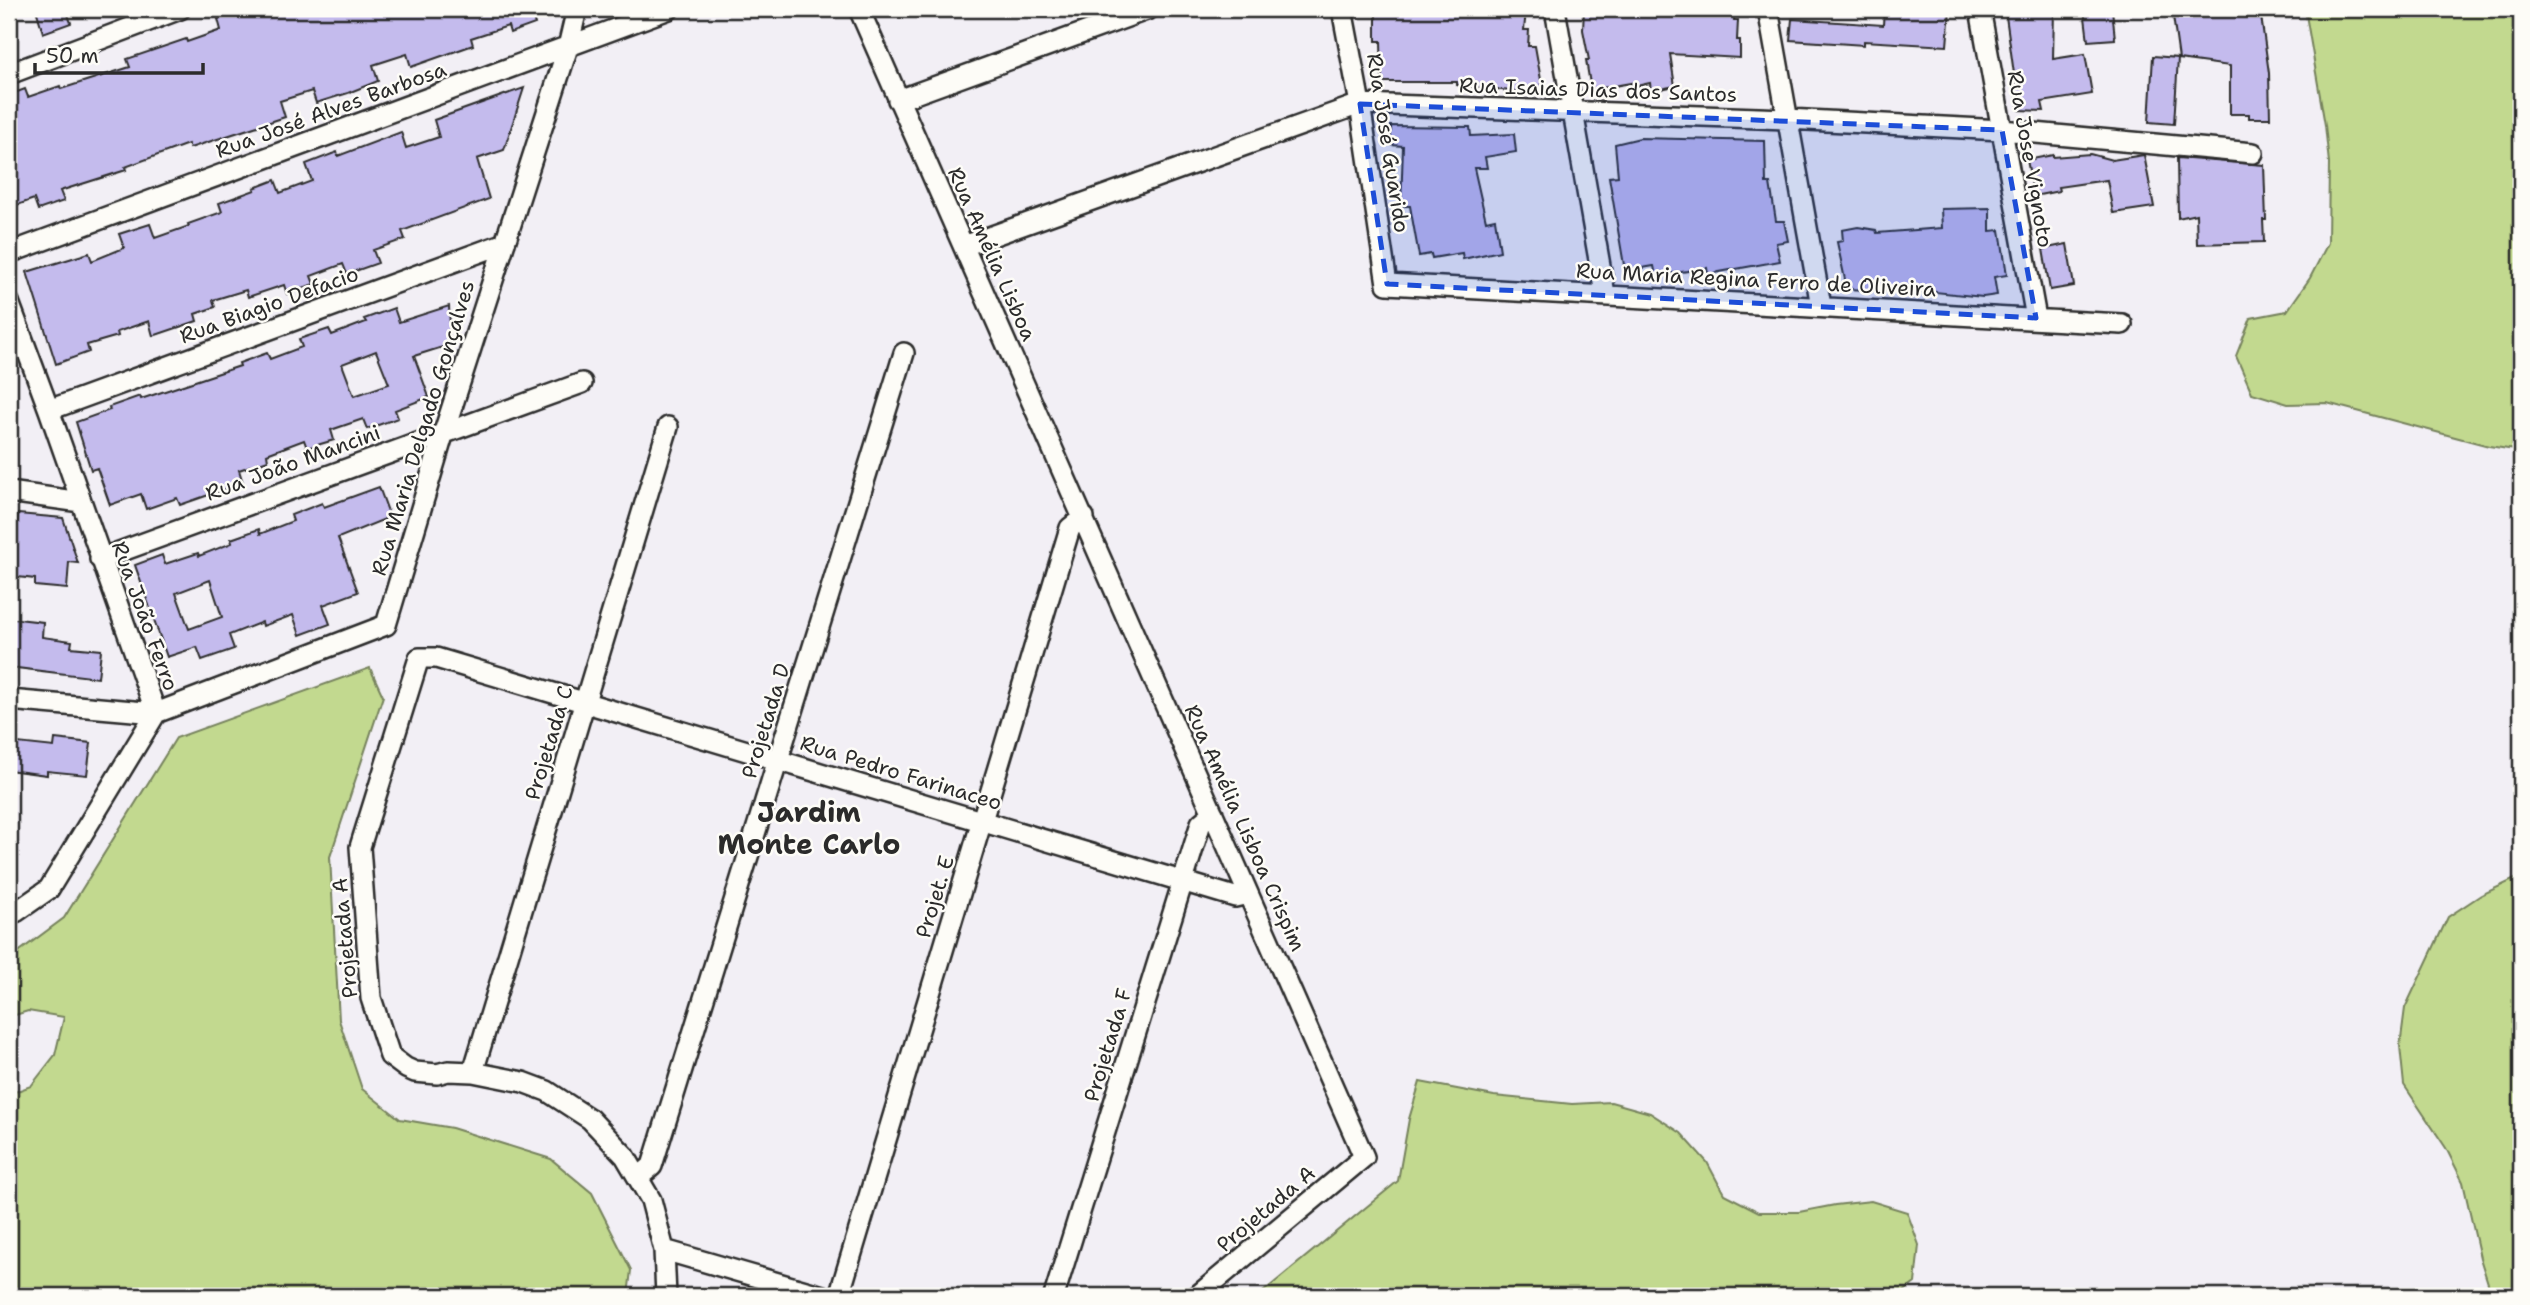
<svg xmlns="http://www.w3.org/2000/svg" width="2530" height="1305" viewBox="0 0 2530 1305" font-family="'Shantell Sans',sans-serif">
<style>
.green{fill:#c2d98f;stroke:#76825d;stroke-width:2}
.building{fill:#c4bbed;stroke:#2b2b2b;stroke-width:2;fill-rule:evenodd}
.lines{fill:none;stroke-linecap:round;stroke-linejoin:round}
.minor-casing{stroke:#2b2b2b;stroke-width:24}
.minor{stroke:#fdfcf7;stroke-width:19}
.marked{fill:#1d4ed8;fill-opacity:0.2;stroke:#1d4ed8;stroke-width:5;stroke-dasharray:14 9;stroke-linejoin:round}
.labels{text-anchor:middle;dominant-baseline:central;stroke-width:5;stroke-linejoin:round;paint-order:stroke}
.street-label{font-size:21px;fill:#2b2b2b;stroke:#fdfcf7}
.district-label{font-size:28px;font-weight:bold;fill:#2b2b2b;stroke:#fdfcf7}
</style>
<rect width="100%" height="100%" fill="#f2eff5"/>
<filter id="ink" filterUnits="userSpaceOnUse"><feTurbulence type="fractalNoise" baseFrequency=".0143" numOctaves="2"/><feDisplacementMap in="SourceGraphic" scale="14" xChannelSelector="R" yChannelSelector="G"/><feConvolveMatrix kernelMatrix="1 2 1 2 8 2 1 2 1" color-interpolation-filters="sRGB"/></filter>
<g filter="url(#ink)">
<path class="green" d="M 2305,9 L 2521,9 L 2521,451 L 2489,446 L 2327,403 L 2288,404 L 2252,393 L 2236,356 L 2251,318 L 2287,311 L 2310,278 L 2328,243 L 2329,163 L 2325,125 Z
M 370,668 L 383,696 L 330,857 L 339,1020 L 362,1089 L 400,1119 L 452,1128 L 551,1159 L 592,1193 L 631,1270 L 628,1296 L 9,1296 L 9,1094 L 31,1086 L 55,1055 L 64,1017 L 28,1011 L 9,1017 L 9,959 L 64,918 L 176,738 Z
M 2521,876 L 2521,1296 L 2492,1296 L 2480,1258 L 2463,1182 L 2446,1148 L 2404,1085 L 2400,1046 L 2405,1008 L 2448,917 L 2481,895 Z
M 1420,1082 L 1494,1096 L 1572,1104 L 1611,1102 L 1650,1113 L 1681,1133 L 1707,1162 L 1724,1194 L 1759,1212 L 1799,1212 L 1835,1205 L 1871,1201 L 1907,1212 L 1919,1245 L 1915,1283 L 1898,1296 L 1258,1296 L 1398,1181 L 1409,1119 Z"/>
<path class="building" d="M 36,9 L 66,9 L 71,23 L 43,33 Z
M 250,9 L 549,9 L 549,12 L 533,18 L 535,24 L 510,33 L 508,26 L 471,38 L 473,45 L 411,67 L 407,54 L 373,65 L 378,81 L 348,93 L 316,103 L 312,91 L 280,101 L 285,117 L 190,148 L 188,144 L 125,167 L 126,170 L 60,191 L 64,201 L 38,210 L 34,199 L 9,208 L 9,95 L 25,89 L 28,97 L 60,86 L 61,89 L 130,67 L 127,59 L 186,39 L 187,42 L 221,30 L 218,19 Z
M 1376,9 L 1522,9 L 1526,11 L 1524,30 L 1529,30 L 1528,46 L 1535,46 L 1543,91 L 1520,92 L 1457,85 L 1457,82 L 1382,82 L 1381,41 L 1376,41 Z
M 1584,9 L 1735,9 L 1734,20 L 1738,20 L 1737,40 L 1740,40 L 1740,58 L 1670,54 L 1675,86 L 1651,91 L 1650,83 L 1632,87 L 1631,83 L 1591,90 L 1586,60 L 1589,60 L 1583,30 Z
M 1884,9 L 1950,9 L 1947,46 L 1864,41 L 1864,45 L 1790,40 L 1792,19 L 1883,25 Z
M 2005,9 L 2054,9 L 2053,59 L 2085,54 L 2092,94 L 2042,102 L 2044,111 L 2019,110 Z
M 2084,9 L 2112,9 L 2115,39 L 2088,41 Z
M 2172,9 L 2260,9 L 2269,73 L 2270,118 L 2249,118 L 2249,114 L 2230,114 L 2230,66 L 2179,59 Z
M 2153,56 L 2178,58 L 2174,124 L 2149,122 Z
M 524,88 L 504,150 L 477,159 L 489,199 L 402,231 L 405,239 L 373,250 L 378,263 L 347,274 L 343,264 L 311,276 L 314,284 L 287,294 L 284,285 L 248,297 L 246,290 L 213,300 L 215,307 L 195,314 L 197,321 L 153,336 L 149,321 L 117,332 L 118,336 L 87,345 L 89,352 L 56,364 L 27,272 L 89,253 L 92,261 L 124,248 L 119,234 L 150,224 L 155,238 L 189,226 L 188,224 L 222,212 L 219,203 L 255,190 L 254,188 L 275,180 L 280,193 L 312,181 L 306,164 L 337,152 L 338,156 L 401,132 L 406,148 L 439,137 L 434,120 Z
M 1391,126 L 1470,127 L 1471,136 L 1514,134 L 1516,152 L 1485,157 L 1487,168 L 1474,168 L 1486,221 L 1495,219 L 1500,251 L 1463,259 L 1462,253 L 1432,258 L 1431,254 L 1419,256 L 1410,206 L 1401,206 L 1403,146 L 1391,145 Z
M 1640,138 L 1765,141 L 1766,183 L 1770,183 L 1776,221 L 1784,221 L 1788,241 L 1776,243 L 1780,261 L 1708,274 L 1707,268 L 1656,276 L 1654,266 L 1625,271 L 1609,177 L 1618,176 L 1615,144 Z
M 2090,154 L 2112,160 L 2144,155 L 2154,207 L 2113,213 L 2107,180 L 2058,187 L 2059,191 L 2034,196 L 2027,160 L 2053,155 L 2053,157 Z
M 2177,158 L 2264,165 L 2266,220 L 2263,220 L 2264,242 L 2197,244 L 2196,214 L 2178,218 Z
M 1990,208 L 1990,231 L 2000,230 L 2007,275 L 1994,277 L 1997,295 L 1983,297 L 1926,291 L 1926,293 L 1847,289 L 1837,242 L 1843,241 L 1842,230 L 1858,227 L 1876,230 L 1877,233 L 1942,228 L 1941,209 Z
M 2067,244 L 2074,286 L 2050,290 L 2043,249 Z
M 449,306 L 450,327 L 446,346 L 414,356 L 429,397 L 395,410 L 398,418 L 367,429 L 363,419 L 331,430 L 334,440 L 307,448 L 304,440 L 267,454 L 268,460 L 239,470 L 243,483 L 180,505 L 177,498 L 146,509 L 141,494 L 110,505 L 97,468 L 91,470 L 76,422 L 110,410 L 109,407 L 140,396 L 141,399 L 240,366 L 239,363 L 267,353 L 270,359 L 302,347 L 299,339 L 329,329 L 332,335 L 366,322 L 364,319 L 394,308 L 399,322 ZM 376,351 L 389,384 L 354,396 L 342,364 Z
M 379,487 L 390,517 L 338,538 L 358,592 L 323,605 L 330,624 L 300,635 L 293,615 L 263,626 L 262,622 L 229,635 L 234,649 L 202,660 L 197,647 L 167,657 L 135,565 L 162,555 L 165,564 L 198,553 L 199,556 L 232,543 L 231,539 L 259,529 L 260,534 L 293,521 L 291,515 L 322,503 L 324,507 ZM 210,580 L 222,617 L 189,629 L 176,593 Z
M 18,514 L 63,518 L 78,563 L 69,562 L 67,589 L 35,586 L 35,579 L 9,576 L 9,532 L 16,533 Z
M 18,619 L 43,622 L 42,637 L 72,641 L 71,647 L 101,650 L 98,678 L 9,667 L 9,620 Z
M 55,739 L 91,743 L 87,775 L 47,771 L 47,775 L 9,770 L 9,742 L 54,747 Z"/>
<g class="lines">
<g class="minor-casing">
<path id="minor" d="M 859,9 L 1364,1157 L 1197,1296
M 1342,9 L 1360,104 L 1387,284 L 2122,324
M 1555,9 L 1605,294
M 1768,9 L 1821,306
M 1980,9 L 2036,318
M 9,74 L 180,9
M 898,100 L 1149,9
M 964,246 L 1360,104 L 1787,119 L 2002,130 L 2253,153
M 9,253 L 669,9
M 9,302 L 49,410 L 156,713
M 49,410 L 505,243
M 9,492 L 81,502
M 100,559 L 582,383
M 9,700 L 156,713 L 386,625 L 444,432 L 568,47 L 577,9
M 9,912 L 16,912 L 49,889 L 156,713
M 473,1072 L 668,427
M 639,1177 L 652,1166 L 904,353
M 664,1250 L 823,1296
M 666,1296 L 664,1250 L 651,1200 L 625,1156 L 590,1119 L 547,1091 L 523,1082 L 473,1072 L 448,1071 L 437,1074 L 415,1072 L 406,1068 L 390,1056 L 371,998 L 360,847 L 419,658 L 436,658 L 1235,897 L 1248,894
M 839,1296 L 1070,528 L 1084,517
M 1054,1296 L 1201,823 L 1213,813"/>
</g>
<use href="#minor" class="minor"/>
</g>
</g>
<path class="marked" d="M 1360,104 L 2002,130 L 2036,318 L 1387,284 Z"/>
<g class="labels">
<g class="street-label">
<text transform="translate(1598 90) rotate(2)">Rua Isaias Dias dos Santos</text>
<text transform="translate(331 110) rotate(-20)">Rua José Alves Barbosa</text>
<text transform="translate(1388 143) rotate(81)">Rua José Guarido</text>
<text transform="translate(2030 159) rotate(80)">Rua Jose Vignoto</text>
<text transform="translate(992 254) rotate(66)">Rua Amélia Lisboa</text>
<text transform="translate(1756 280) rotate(3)">Rua Maria Regina Ferro de Oliveira</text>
<text transform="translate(269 305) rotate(-20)">Rua Biagio Defacio</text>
<text transform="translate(423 428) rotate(-73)">Rua Maria Delgado Gonçalves</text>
<text transform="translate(293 463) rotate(-20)">Rua João Mancini</text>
<text transform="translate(145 616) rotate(70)">Rua João Ferro</text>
<text transform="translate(766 721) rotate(-73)">Projetada D</text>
<text transform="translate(549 743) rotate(-73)">Projetada C</text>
<text transform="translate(901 773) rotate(17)">Rua Pedro Farinaceo</text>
<text transform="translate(1245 828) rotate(66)">Rua Amélia Lisboa Crispim</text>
<text transform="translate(935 897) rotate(-73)">Projet. E</text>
<text transform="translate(345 938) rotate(-95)">Projetada A</text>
<text transform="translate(1108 1045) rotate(-73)">Projetada F</text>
<text transform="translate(1266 1209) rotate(-40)">Projetada A</text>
</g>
<g class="district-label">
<text x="809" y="812">Jardim<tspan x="809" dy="32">Monte Carlo</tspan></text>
</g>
</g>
<rect width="2530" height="1305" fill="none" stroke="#fdfcf7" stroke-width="35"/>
<rect x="18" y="18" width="2495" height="1270" fill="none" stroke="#2b2b2b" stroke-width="2.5" filter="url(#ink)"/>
<path d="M35 63v10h168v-10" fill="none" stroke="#2b2b2b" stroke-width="3.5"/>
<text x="46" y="63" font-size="21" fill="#2b2b2b" stroke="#fdfcf7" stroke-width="5" paint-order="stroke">50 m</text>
</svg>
